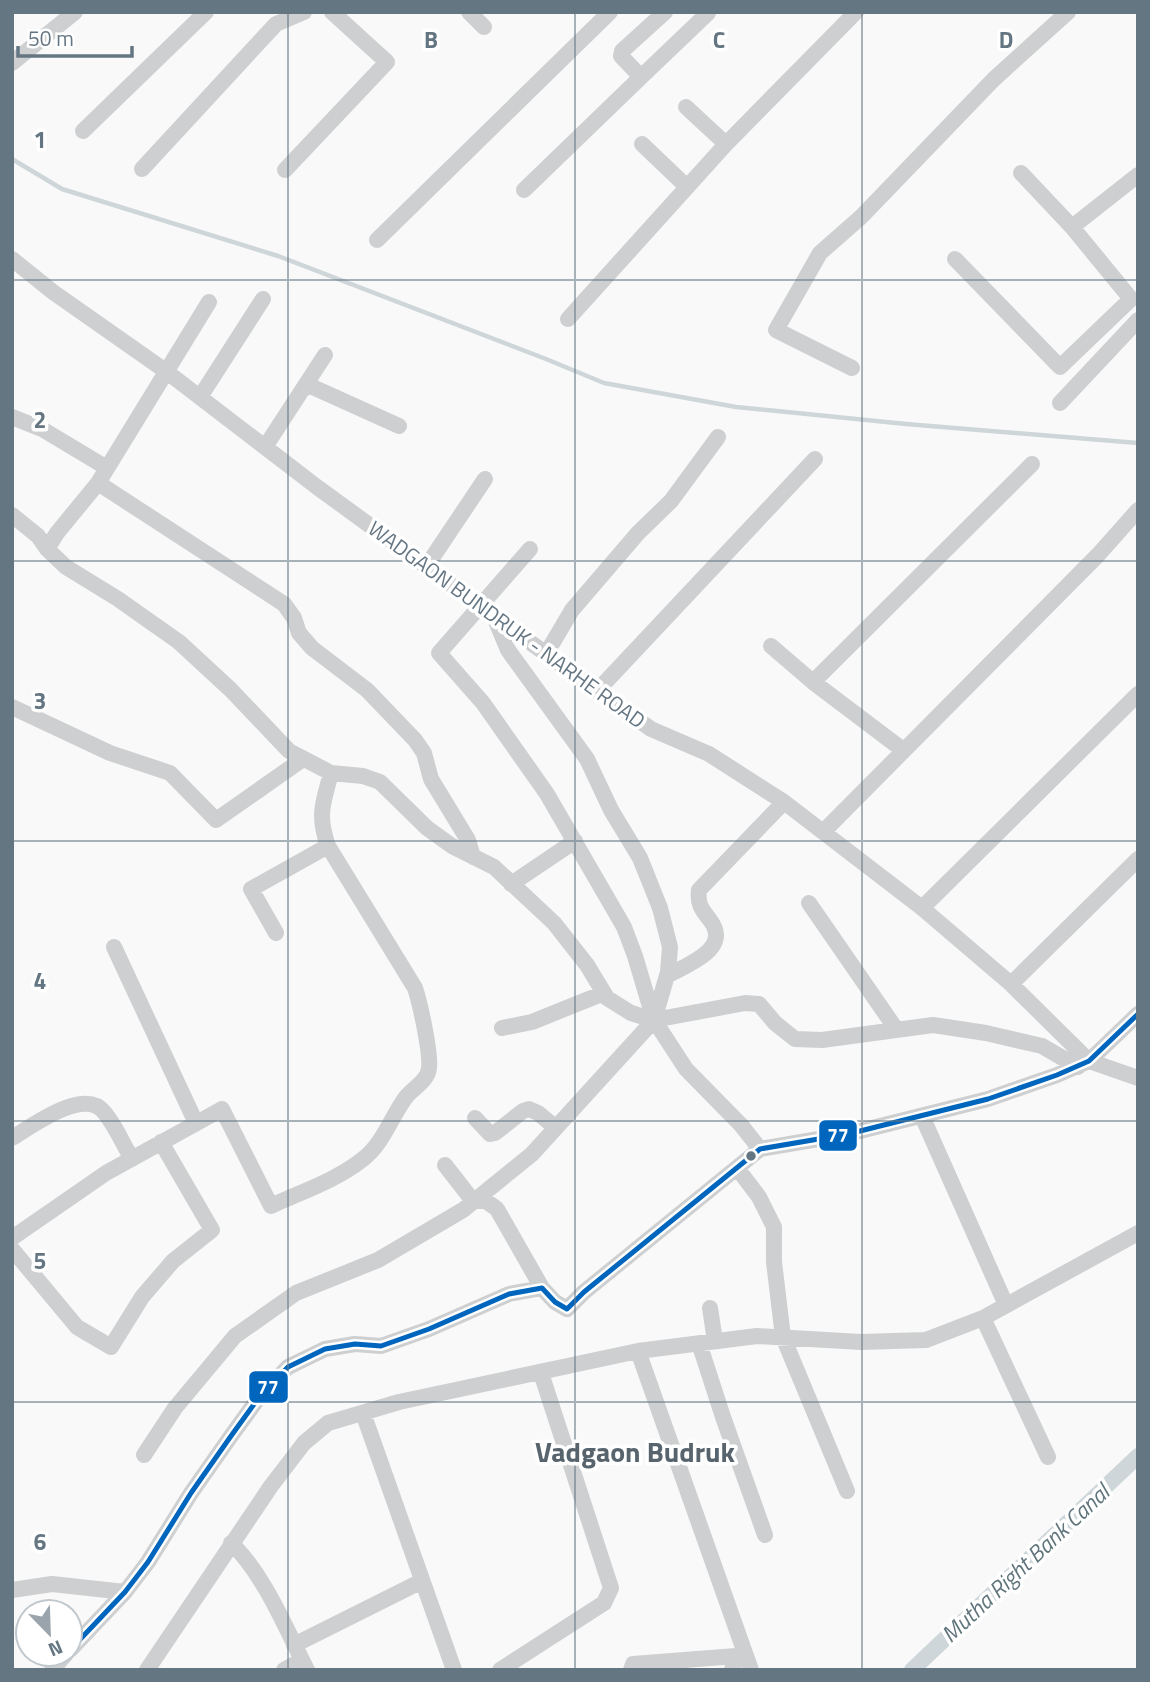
<svg xmlns="http://www.w3.org/2000/svg" width="1150" height="1682" viewBox="0 0 1150 1682" font-family="'Titillium Web',sans-serif">
<style>
.lines{fill:none;stroke-linecap:round;stroke-linejoin:round}
.stream{stroke:#ced6d9;stroke-width:4.5}
.canal{stroke:#ced6d9;stroke-width:16}
.minor{stroke:#cecfd0;stroke-width:16}
.bus-1-casing{stroke:#fff;stroke-width:10}
.bus-1{stroke:#0065bd;stroke-width:5}
.grid{fill:none;stroke:#657683;stroke-width:2;stroke-opacity:0.55}
.bus-dot{fill:#657683;stroke:#fff;stroke-width:2.5}
.labels{text-anchor:middle;dominant-baseline:central;stroke-width:7;stroke-linejoin:round;paint-order:stroke}
.street-label{font-size:21px;fill:#657683;stroke:#fff}
.water-label{font-size:23px;font-style:italic;fill:#60757c;stroke:#fff}
.district-label{font-size:28px;font-weight:bold;fill:#57646e;stroke:#fff}
.grid-label{font-size:23px;text-anchor:middle;font-weight:bold;fill:#657683;stroke:#fff;stroke-width:7;stroke-linejoin:round;paint-order:stroke}
.line-badge{stroke:#fff;stroke-width:2.5}
.badge-label{font-size:19px;text-anchor:middle;font-weight:bold;fill:#fff}
</style>
<rect width="100%" height="100%" fill="#f9f9f9"/>
<g class="lines">
<path class="stream" d="M 12,159 L 62,189 L 278,256 L 546,359 L 604,383 L 736,407 L 906,424 L 1138,443"/>
<path class="canal" d="M 912,1670 L 1138,1456"/>
<path class="minor" d="M 469,12 L 484,27
M 12,63 L 75,12
M 641,77 L 708,13
M 686,107 L 726,144
M 83,131 L 206,12
M 642,144 L 687,187
M 142,169 L 276,24 L 304,12
M 285,170 L 387,62 L 332,12
M 524,190 L 641,77 L 621,56 L 622,51 L 665,12
M 1072,227 L 1138,175
M 377,240 L 610,12
M 12,259 L 53,292 L 167,372 L 317,487 L 597,691 L 651,729 L 709,754 L 784,802 L 922,908 L 1011,984 L 1089,1061 L 1138,1078
M 955,259 L 1060,367 L 1131,299 L 1072,227 L 1021,173
M 568,319 L 726,144 L 856,12
M 852,368 L 776,330 L 820,253 L 861,217 L 994,79 L 1068,12
M 306,384 L 399,426
M 200,397 L 263,299
M 1060,403 L 1138,320
M 12,417 L 42,429 L 107,468
M 265,447 L 325,355
M 98,483 L 284,604 L 294,618 L 299,633 L 312,648 L 367,690 L 415,740 L 424,753 L 431,779 L 468,840 L 473,857
M 12,515 L 38,536 L 47,549 L 66,567 L 118,599 L 179,642 L 231,690 L 289,751 L 331,773 L 363,776 L 380,782 L 427,828 L 452,846 L 494,867 L 554,923 L 587,965 L 607,998 L 631,1013 L 654,1020 L 745,1003 L 759,1004 L 775,1023 L 795,1039 L 822,1040 L 933,1025 L 986,1033 L 1042,1046 L 1078,1067
M 47,549 L 57,533 L 98,483 L 209,302
M 530,549 L 439,653 L 483,703 L 547,794 L 624,927 L 635,956 L 654,1020 L 686,1069 L 741,1125 L 760,1149
M 426,567 L 485,479
M 771,646 L 813,682 L 903,750
M 546,654 L 572,610 L 638,533 L 671,501 L 718,437
M 813,682 L 1032,464
M 597,691 L 815,459
M 12,707 L 110,753 L 170,773 L 216,820 L 303,759
M 823,832 L 1098,555 L 1138,510
M 511,884 L 575,841
M 809,903 L 896,1029
M 922,908 L 1138,694
M 276,933 L 251,889 L 328,846
M 114,947 L 196,1123
M 667,976 C 688,964 732,949 710,920 C 702,910 697,904 699,890 L 784,802
M 1011,984 L 1138,859
M 502,1028 L 532,1022 L 604,993
M 922,1116 L 1006,1305
M 475,1118 L 490,1134 L 495,1133 L 523,1111 L 529,1109 L 538,1113 L 555,1127
M 12,1138 C 32,1126 84,1087 104,1112 C 115,1125 123,1144 132,1159
M 445,1165 L 473,1201 L 486,1201 L 497,1209 L 542,1288
M 737,1168 L 759,1197 L 774,1227 L 774,1262 L 783,1337 L 847,1491
M 12,1238 L 106,1173 L 222,1109 L 271,1206 C 301,1192 337,1180 363,1159 C 383,1144 391,1117 406,1097 C 413,1088 428,1081 429,1068 C 431,1053 420,1003 415,988 L 328,846 C 317,814 323,804 331,773
M 12,1249 L 77,1327 L 111,1347 L 142,1297 L 173,1261 L 212,1230 L 161,1142
M 710,1308 L 715,1341
M 983,1318 L 1048,1457
M 699,1343 L 723,1417 L 765,1535
M 638,1351 L 751,1670
M 363,1413 L 454,1670
M 144,1455 L 175,1408 L 235,1336 L 296,1293 L 378,1260 L 463,1210 L 532,1154 L 654,1020 L 668,972 L 670,947 L 660,908 L 640,858 L 611,810 L 587,759 L 508,650 L 495,619
M 231,1543 C 264,1574 286,1629 307,1670
M 12,1590 L 52,1584 L 125,1592
M 294,1645 L 422,1581
M 70,1650 L 125,1592 L 148,1562 L 191,1493 L 231,1436 L 260,1396 L 288,1367 L 325,1349 L 355,1344 L 381,1346 L 429,1329 L 509,1294 L 542,1288 L 555,1302 L 567,1309 L 584,1292 L 760,1149 L 848,1134 L 988,1099 L 1057,1075 L 1089,1061 L 1138,1014
M 52,1670 L 66,1654
M 147,1670 L 271,1486 L 304,1443 L 328,1423 L 399,1402 L 638,1351 L 757,1336 L 861,1342 L 926,1340 L 983,1318 L 1138,1233
M 284,1670 L 302,1660
M 500,1670 L 604,1603 L 611,1588 L 541,1373
M 631,1670 L 633,1664 L 736,1656 L 732,1670"/>
<g class="bus-1-casing">
<path id="bus-1" d="M 70,1650 L 125,1592 L 148,1562 L 191,1493 L 231,1436 L 260,1396 L 288,1367 L 325,1349 L 355,1344 L 381,1346 L 429,1329 L 509,1294 L 542,1288 L 555,1302 L 567,1309 L 584,1292 L 760,1149 L 848,1134 L 988,1099 L 1057,1075 L 1089,1061 L 1138,1014"/>
</g>
<use href="#bus-1" class="bus-1"/>
</g>
<path class="grid" d="M 288,12 L 288,1670M 575,12 L 575,1670M 862,12 L 862,1670M 12,280 L 1138,280M 12,561 L 1138,561M 12,841 L 1138,841M 12,1121 L 1138,1121M 12,1402 L 1138,1402"/>
<circle class="bus-dot" cx="751" cy="1156" r="6"/>
<g class="labels">
<g class="street-label">
<text transform="translate(507 624) rotate(36)">WADGAON BUNDRUK - NARHE ROAD</text>
</g>
<g class="water-label">
<text transform="translate(1025 1563) rotate(-43)">Mutha Right Bank Canal</text>
</g>
<g class="district-label">
<text x="635" y="1451">Vadgaon Budruk</text>
</g>
</g>
<g class="grid-label">
<text x="431" y="48">B</text>
<text x="719" y="48">C</text>
<text x="1006" y="48">D</text>
<text x="40" y="148">1</text>
<text x="40" y="428">2</text>
<text x="40" y="709">3</text>
<text x="40" y="989">4</text>
<text x="40" y="1269">5</text>
<text x="40" y="1550">6</text>
</g>
<g class="line-badge">
<rect x="818" y="1119" width="40" height="33" rx="7" fill="#0065bd"/>
<rect x="248" y="1370" width="41" height="34" rx="7" fill="#0065bd"/>
</g>
<g class="badge-label">
<text x="838" y="1142">77</text>
<text x="268" y="1394">77</text>
</g>
<rect width="1150" height="1682" fill="none" stroke="#657683" stroke-width="28"/>
<g transform="translate(49 1633) rotate(157)"><circle r="33" fill="#ffffff" stroke="#c1c8cd" stroke-width="2"/>
<path d="M0-5L12 26L0 18L-12 26Z" fill="#99a4ac"/>
<text y="-10" font-size="19" font-weight="bold" text-anchor="middle" fill="#657683">N</text>
</g>
<path d="M18 46v10h114v-10" fill="none" stroke="#657683" stroke-width="3.5"/>
<text x="28" y="46" font-size="21" fill="#657683" stroke="#ffffff" stroke-width="5" paint-order="stroke">50 m</text>
</svg>
